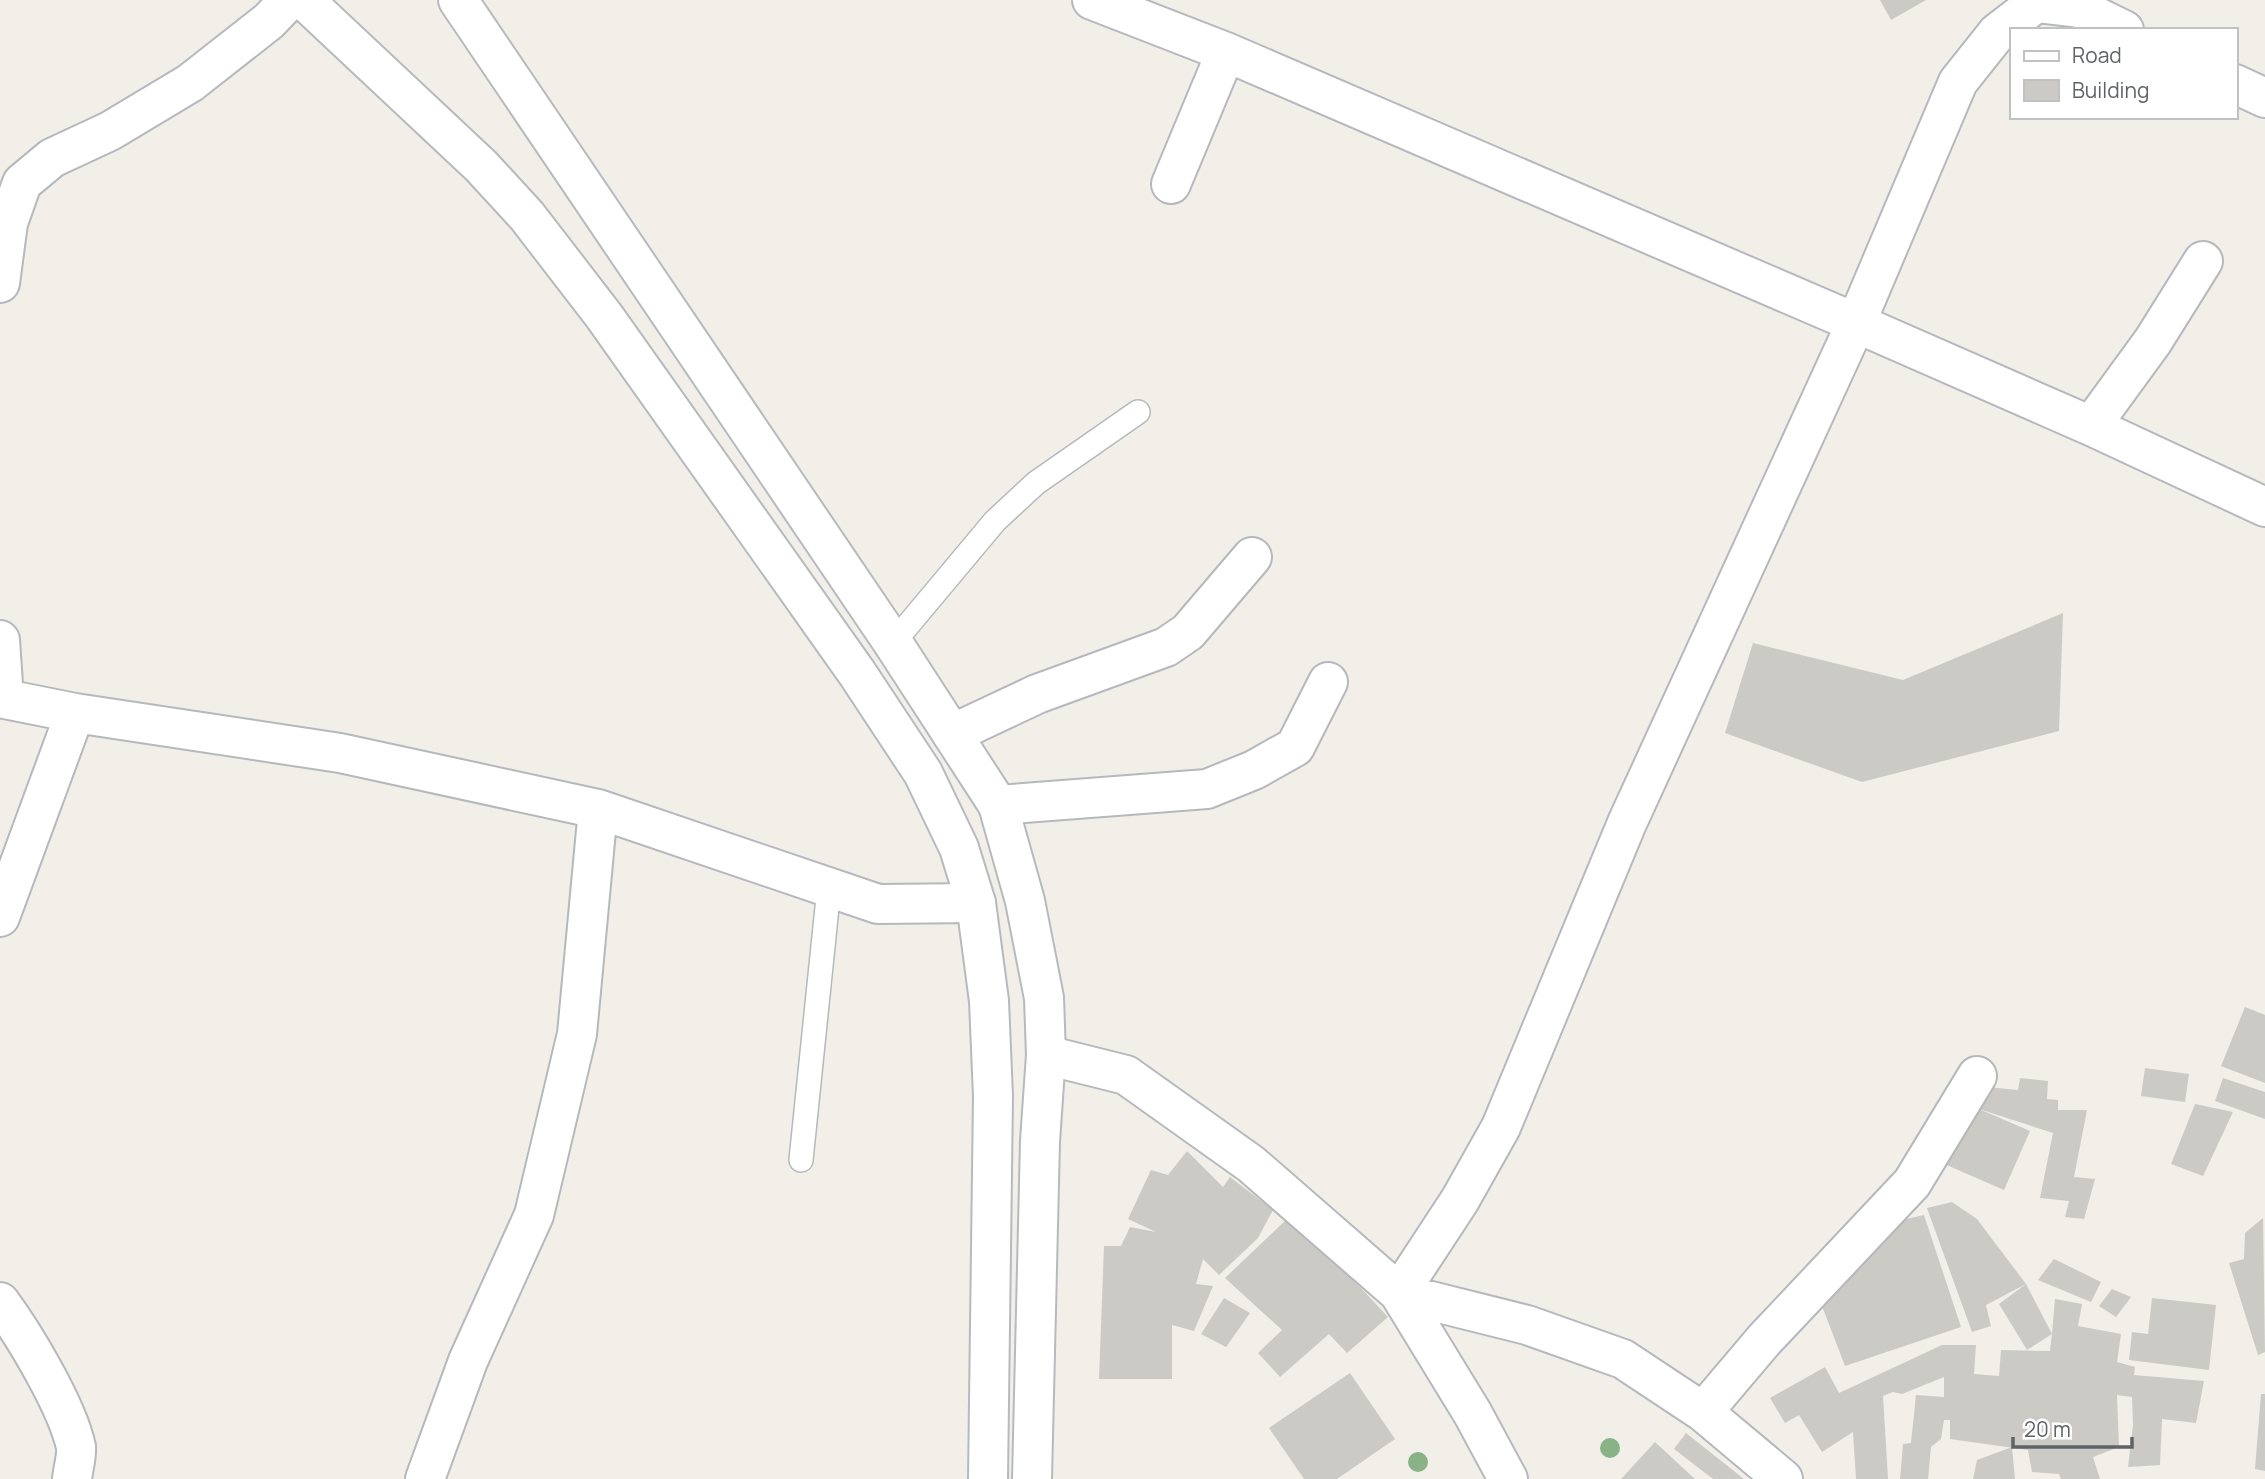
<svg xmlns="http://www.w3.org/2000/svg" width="2265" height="1479" viewBox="0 0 2265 1479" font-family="Manrope,sans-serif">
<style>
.building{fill:#cccac5}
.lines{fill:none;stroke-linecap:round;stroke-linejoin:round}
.service-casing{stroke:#b5b8bc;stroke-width:26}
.minor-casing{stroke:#b5b8bc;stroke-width:42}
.secondary-casing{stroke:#b6babf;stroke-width:42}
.service{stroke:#fff;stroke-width:23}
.minor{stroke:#fff;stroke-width:38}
.secondary{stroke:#fff;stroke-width:38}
.tree{fill:#89b387}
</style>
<rect width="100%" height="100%" fill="#f1efe8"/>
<path class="building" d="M 1880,0 L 1926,0 L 1891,20 Z
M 2063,613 L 2059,731 L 1862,782 L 1725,733 L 1753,643 L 1903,680 Z
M 2245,1007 L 2265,1015 L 2265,1083 L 2221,1066 Z
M 2145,1068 L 2189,1074 L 2185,1102 L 2141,1096 Z
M 2020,1078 L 2048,1081 L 2047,1099 L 2058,1100 L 2058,1110 L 2087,1110 L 2074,1177 L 2095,1179 L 2084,1219 L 2065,1217 L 2069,1201 L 2040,1198 L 2053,1133 L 1979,1109 L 2030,1131 L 2004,1190 L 1942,1163 L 1987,1087 L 2018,1090 Z
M 2223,1078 L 2265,1092 L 2265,1119 L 2215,1101 Z
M 2195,1104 L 2233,1112 L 2203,1176 L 2171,1164 Z
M 1187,1151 L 1223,1187 L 1230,1177 L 1273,1210 L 1258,1238 L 1219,1275 L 1203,1259 L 1196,1284 L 1213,1286 L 1194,1331 L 1172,1325 L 1172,1379 L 1099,1379 L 1104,1246 L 1121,1246 L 1130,1227 L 1156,1232 L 1128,1219 L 1151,1170 L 1168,1175 Z
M 1952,1202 L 1977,1219 L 2026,1284 L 1986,1305 L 1991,1326 L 1972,1332 L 1927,1208 Z
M 1924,1215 L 1961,1327 L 1845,1366 L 1822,1306 L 1889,1223 Z
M 1288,1218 L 1347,1273 L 1388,1317 L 1347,1353 L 1329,1334 L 1280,1377 L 1258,1353 L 1282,1330 L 1225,1278 Z
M 2263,1218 L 2265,1352 L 2258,1355 L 2229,1263 L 2244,1259 L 2245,1233 Z
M 2054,1259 L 2101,1282 L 2091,1302 L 2038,1280 Z
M 2026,1284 L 2052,1334 L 2055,1299 L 2082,1304 L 2078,1326 L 2121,1334 L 2117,1362 L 2135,1367 L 2134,1375 L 2204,1381 L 2196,1423 L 2162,1419 L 2160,1465 L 2128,1467 L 2133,1425 L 2132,1397 L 2117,1395 L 2119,1447 L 2093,1457 L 2100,1479 L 2061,1479 L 2059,1474 L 2032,1472 L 2028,1450 L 1950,1439 L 1950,1420 L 1944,1420 L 1941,1439 L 1931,1447 L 1928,1479 L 1900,1479 L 1903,1444 L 1911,1443 L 1916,1395 L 1944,1397 L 1944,1377 L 1902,1394 L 1893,1392 L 1883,1396 L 1888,1479 L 1856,1479 L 1853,1432 L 1822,1452 L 1799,1415 L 1785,1423 L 1770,1398 L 1825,1367 L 1839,1393 L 1942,1345 L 1976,1345 L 1974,1374 L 1999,1376 L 2001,1350 L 2050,1351 L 2052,1334 L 2027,1350 L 1999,1304 Z
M 2112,1289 L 2131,1297 L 2116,1317 L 2099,1306 Z
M 1224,1298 L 1250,1313 L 1226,1347 L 1201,1334 Z
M 2152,1298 L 2216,1305 L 2209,1370 L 2129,1360 L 2132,1332 L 2148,1334 Z
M 1350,1373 L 1395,1439 L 1337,1479 L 1304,1479 L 1269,1428 Z
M 2261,1394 L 2265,1394 L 2265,1471 L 2255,1469 Z
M 1686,1433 L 1744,1479 L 1713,1479 L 1674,1449 Z
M 1655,1442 L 1695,1479 L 1621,1479 Z
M 2012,1447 L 2015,1479 L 1973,1479 L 1977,1460 Z"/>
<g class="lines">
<g class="service-casing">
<path id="service" d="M 893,643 L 995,521 L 1036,483 L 1138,412
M 801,1160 L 829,888"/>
</g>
<g class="minor-casing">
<path id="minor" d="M 1092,0 L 1226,52 L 1856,323 L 2091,426 L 2265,507
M 2235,84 L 2265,98
M 1171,184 L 1226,52
M 0,283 L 8,223 L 22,183 L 52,158 L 110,131 L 190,83 L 269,21 L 289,0
M 2091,426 L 2153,341 L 2203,261
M 0,640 L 4,699
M 0,698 L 75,713 L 340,753 L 598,809 L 878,904 L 976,903
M 952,734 L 1037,694 L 1166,647 L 1188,632 L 1252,557
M 998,805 L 1207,789 L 1254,770 L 1295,747 L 1328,682
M 0,917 L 75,713
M 1046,1055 L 1126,1075 L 1251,1164 L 1399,1293 L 1527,1325 L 1623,1359 L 1703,1412 L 1783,1479
M 0,1302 C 25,1336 67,1406 76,1447 C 77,1456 73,1469 72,1479
M 1703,1412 L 1764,1340 L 1912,1183 L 1977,1076
M 425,1479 L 468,1361 L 534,1215 L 577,1034 L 598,809
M 1508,1479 L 1473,1414 L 1399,1293 L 1460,1200 L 1501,1127 L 1627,823 L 1856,323 L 1958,82 L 1997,33 L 2036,3 L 2079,8 L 2124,30"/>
</g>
<g class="secondary-casing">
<path id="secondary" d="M 304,0 L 481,166 L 527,216 L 604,316 L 857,673 L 923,773 L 959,848 L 976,903 L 989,1001 L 993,1096 L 988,1479
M 458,0 L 893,643 L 998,805 L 1025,901 L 1044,998 L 1046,1055 L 1040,1141 L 1032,1479"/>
</g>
<use href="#service" class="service"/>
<use href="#minor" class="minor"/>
<use href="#secondary" class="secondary"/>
</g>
<g class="tree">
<circle cx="1610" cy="1448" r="10"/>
<circle cx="1418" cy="1462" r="10"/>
</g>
<rect x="2010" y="28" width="228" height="91" fill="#ffffff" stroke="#bfc1c3" stroke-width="2"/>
<rect x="2024" y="51" width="35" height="10" fill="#ffffff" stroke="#bfc1c3" stroke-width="2"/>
<text x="2072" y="63" font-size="21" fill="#5f6368">Road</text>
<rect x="2024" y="80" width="35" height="21" fill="#cccac5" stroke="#bfc1c3" stroke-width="2"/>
<text x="2072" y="98" font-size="21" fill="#5f6368">Building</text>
<path d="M2013 1437v10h119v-10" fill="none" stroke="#5f6368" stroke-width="3.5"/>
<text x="2024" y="1437" font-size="21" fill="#5f6368" stroke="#ffffff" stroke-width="5" paint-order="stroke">20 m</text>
</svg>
